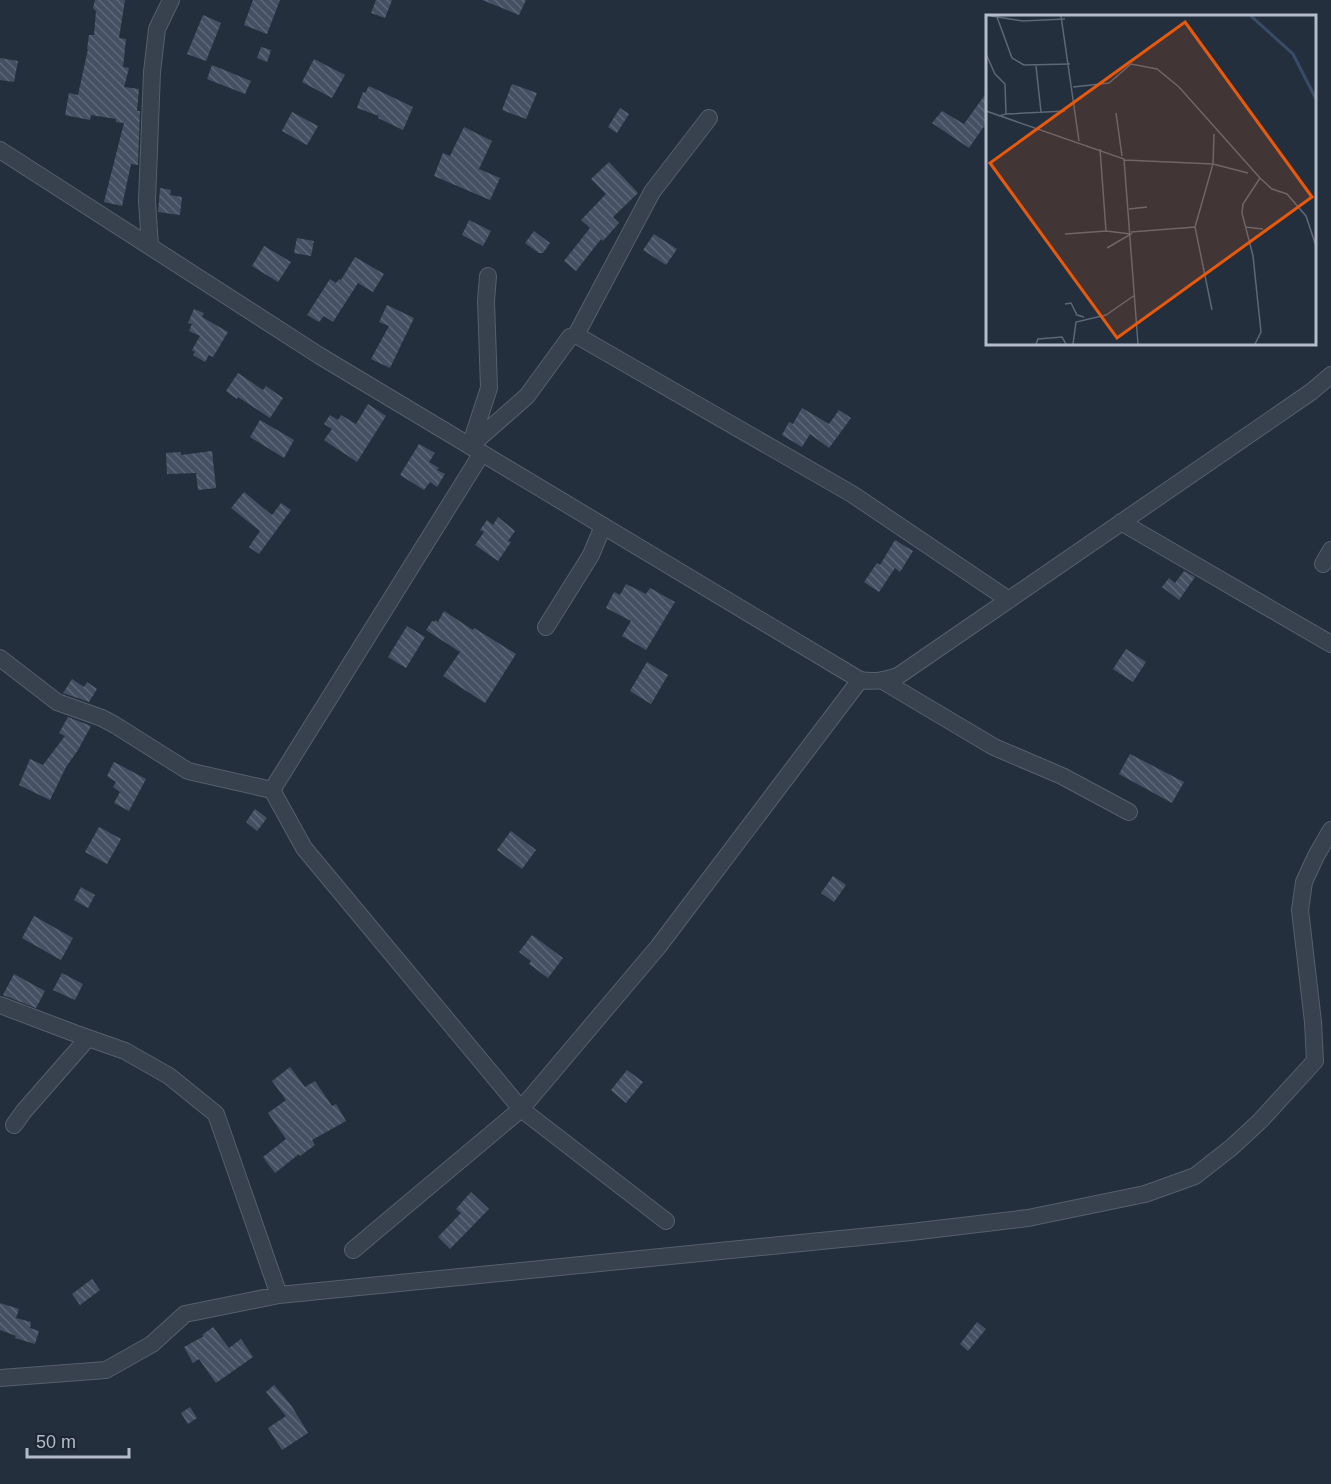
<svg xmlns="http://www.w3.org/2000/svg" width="1331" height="1484" viewBox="0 0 1331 1484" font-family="Arial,sans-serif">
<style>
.building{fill:url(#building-back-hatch)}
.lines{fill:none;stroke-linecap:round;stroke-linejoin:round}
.minor-casing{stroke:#565f6c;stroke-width:18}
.minor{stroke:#38414e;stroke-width:16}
.inset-river{fill:none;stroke:#394c67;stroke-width:3}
.inset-road{fill:none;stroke:#5e6776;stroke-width:1.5}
.view{fill:#e8590c;fill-opacity:0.15;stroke:#e8590c;stroke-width:3}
.inset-edge{fill:none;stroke:#b4bcc9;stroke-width:3}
</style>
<defs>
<pattern id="building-back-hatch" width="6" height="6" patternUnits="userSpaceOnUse" patternTransform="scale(1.5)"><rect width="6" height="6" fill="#455162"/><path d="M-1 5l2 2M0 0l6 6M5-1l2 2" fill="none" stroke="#5d6877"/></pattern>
</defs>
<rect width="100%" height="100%" fill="#242f3e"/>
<path class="building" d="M 95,0 L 125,0 L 119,38 L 126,39 L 123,67 L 129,68 L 124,87 L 139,89 L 137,111 L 140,111 L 138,165 L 131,164 L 122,206 L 104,202 L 124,123 L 116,122 L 116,119 L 91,115 L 90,120 L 65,115 L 69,93 L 78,95 L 88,49 L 87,49 L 89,35 L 94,35 L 96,11 L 93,8 Z
M 253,0 L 280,0 L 267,34 L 244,25 Z
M 376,0 L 392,0 L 385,18 L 371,13 Z
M 482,0 L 526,0 L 519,15 Z
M 203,15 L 221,23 L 206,61 L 187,54 Z
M 261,47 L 271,50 L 267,62 L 257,58 Z
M 0,58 L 18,61 L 14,82 L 0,80 Z
M 314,59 L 345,75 L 332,98 L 302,82 Z
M 212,65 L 251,81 L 245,94 L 207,79 Z
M 512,84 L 537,93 L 526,119 L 502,110 Z
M 369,86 L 413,107 L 403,130 L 378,118 L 379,116 L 357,108 L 363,92 L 365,93 Z
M 987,92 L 987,122 L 969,148 L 932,123 L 942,111 L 964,124 Z
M 620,108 L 629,114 L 617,133 L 608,127 Z
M 292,112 L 318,126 L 307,145 L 282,131 Z
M 464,127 L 492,141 L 479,169 L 500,178 L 490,200 L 434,176 L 443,153 L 450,156 Z
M 609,162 L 638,193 L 613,217 L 619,223 L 603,241 L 601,239 L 576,271 L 564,261 L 590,228 L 581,220 L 606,194 L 591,179 Z
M 160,188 L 171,190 L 170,195 L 182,197 L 180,215 L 158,212 Z
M 469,220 L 491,231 L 483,246 L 462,235 Z
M 534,231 L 550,243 L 543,253 L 539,253 L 525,243 Z
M 654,234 L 677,249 L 666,265 L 643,250 Z
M 297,238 L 314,241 L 311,256 L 294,253 Z
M 264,246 L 291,262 L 278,282 L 252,266 Z
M 355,257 L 384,274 L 373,292 L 358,283 L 333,322 L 324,316 L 319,322 L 307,315 L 330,279 L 336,283 L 339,279 L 341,280 Z
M 387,305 L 414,318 L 390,368 L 371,359 L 389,326 L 379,322 Z
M 194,309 L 204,313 L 202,317 L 228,332 L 213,357 L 209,355 L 205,362 L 193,355 L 195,352 L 192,350 L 200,336 L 189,331 L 192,324 L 188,323 Z
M 238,373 L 263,390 L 266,386 L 283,398 L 270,418 L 238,397 L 237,399 L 226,391 Z
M 368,404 L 386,416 L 357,462 L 324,440 L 332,429 L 324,424 L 330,415 L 338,420 L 341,415 L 356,424 Z
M 802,408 L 829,424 L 839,410 L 851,418 L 829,448 L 810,434 L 802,447 L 782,435 L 789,422 L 793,424 Z
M 260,420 L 294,440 L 284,458 L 250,437 Z
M 419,444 L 435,453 L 429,462 L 439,468 L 437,470 L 445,474 L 437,487 L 430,482 L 424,490 L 400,475 Z
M 212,451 L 216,488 L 198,490 L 196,473 L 167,474 L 166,453 L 181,452 L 181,455 Z
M 244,492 L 272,515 L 281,503 L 291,510 L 259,554 L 249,547 L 260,531 L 231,508 Z
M 498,517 L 515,531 L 508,541 L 511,542 L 498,561 L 475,545 L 484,532 L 480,530 L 487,520 L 493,525 Z
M 895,540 L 913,551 L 900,572 L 895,568 L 879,592 L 864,582 L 877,563 L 880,565 Z
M 1184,571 L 1195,577 L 1179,600 L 1162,587 L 1169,578 L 1175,583 Z
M 626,584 L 646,594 L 650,588 L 675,602 L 646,650 L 622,636 L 631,621 L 606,608 L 614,592 L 620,595 Z
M 444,611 L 473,630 L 474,628 L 516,654 L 485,703 L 443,676 L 460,652 L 426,630 L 432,621 L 434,622 L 435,620 L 438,622 Z
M 407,626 L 425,637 L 406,668 L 388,657 Z
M 1126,649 L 1146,662 L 1133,682 L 1113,669 Z
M 647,662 L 668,675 L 651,704 L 630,691 Z
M 72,679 L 84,687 L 87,682 L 97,689 L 89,702 L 63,693 Z
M 68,717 L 91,726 L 78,750 L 66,767 L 50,800 L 19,785 L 30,759 L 43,765 L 65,736 L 59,733 Z
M 1130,754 L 1184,782 L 1172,803 L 1119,774 Z
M 114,762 L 146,779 L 129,811 L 114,803 L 120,792 L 113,787 L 116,782 L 107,776 Z
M 255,809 L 267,818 L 257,831 L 246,822 Z
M 99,827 L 121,839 L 107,864 L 85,852 Z
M 511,831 L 536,850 L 522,869 L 497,850 Z
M 833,876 L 846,885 L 834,902 L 821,893 Z
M 81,887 L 95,895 L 88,908 L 74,900 Z
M 34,916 L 73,938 L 61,960 L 22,938 Z
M 532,935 L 563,958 L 548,978 L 529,964 L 531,961 L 519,952 Z
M 62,973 L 83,984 L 75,1000 L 53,990 Z
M 14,974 L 45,991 L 36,1008 L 3,995 Z
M 290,1067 L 305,1087 L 315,1081 L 332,1106 L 336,1104 L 346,1121 L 312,1140 L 315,1145 L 300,1156 L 299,1154 L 275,1173 L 263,1157 L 286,1139 L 268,1113 L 286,1100 L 272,1081 Z
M 627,1070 L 643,1082 L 626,1103 L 611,1090 Z
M 471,1192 L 489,1209 L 450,1249 L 438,1237 L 461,1213 L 456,1209 Z
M 92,1279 L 100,1290 L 80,1305 L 72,1294 Z
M 0,1303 L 19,1309 L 16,1318 L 31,1322 L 30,1328 L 39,1331 L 35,1344 L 15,1338 L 16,1336 L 0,1330 Z
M 977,1322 L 986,1329 L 968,1351 L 960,1344 Z
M 213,1327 L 229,1348 L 241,1339 L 253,1357 L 216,1383 L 199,1359 L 193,1363 L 184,1347 L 204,1336 L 202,1335 Z
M 274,1385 L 291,1405 L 308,1433 L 282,1450 L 268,1428 L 286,1416 L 266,1392 Z
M 190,1407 L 197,1418 L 188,1424 L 181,1413 Z"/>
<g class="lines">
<g class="minor-casing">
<path id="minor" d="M 0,150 L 320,356 L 860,680 C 874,682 884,681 898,676 L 1311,392 L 1331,375
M 150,246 L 147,201 L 152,72 L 157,29 L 171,0
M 488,276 L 486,301 L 489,388 L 470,446 L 527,396 L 570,337 L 576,335 L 652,192 L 709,118
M 576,335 L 852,494 L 1009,600
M 482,453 L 272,790 L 304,848 L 521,1109 L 666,1221
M 1121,522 L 1331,644
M 1323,564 L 1331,550
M 546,627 L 591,555 L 603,526
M 0,658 L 57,702 L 102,718 L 115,725 L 188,771 L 272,790
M 883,681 L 994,747 L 1062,776 L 1129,812
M 0,1005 L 74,1033 L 125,1051 L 169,1076 L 216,1114 L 279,1295
M 14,1125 L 24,1111 L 88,1038
M 353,1250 L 521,1109 L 658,947 L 860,680
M 0,1378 L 106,1370 L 152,1344 L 185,1314 L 279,1295 L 911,1232 L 1028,1218 L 1145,1194 L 1195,1176 L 1232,1147 L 1260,1121 L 1315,1061 L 1313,1022 L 1300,910 L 1304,882 L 1316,856 L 1331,830"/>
</g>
<use href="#minor" class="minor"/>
</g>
<g transform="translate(986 15)">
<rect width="330" height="330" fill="#242f3e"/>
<path class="inset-river" d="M 265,1 L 307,39 L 330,84"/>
<path class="inset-road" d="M 5,1 L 37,6 L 79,4M 75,1 L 93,126M 11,2 L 26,43 L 38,50 L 84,49M 0,39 L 9,59 L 19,69 L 20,99 L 13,101M 50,51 L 55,97M 87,72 L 123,68 L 145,49 L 171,54 L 193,72 L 274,163 L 286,174 L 301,179 L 320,201 L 330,231M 0,96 L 138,144 L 152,329M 130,98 L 136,141M 20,99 L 79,96M 114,134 L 120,216M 138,145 L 227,149 L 262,158M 143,194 L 161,192M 209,212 L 226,295M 259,212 L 277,214M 145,217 L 209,212 L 227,149 L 228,119M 79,219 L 120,216 L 145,219 L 121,233M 79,289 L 85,288 L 91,300 L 98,302M 50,329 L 52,324 L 76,322 L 80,329M 87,329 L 90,307 L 120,300 L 149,280M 269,329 L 275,317 L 267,241 L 256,198 L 257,189 L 274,163"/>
<path class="view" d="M 199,7 L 326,182 L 131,323 L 4,148 Z"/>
<rect width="330" height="330" class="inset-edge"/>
</g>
<path d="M27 1448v9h102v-9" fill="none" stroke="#b4bcc9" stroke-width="3"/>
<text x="36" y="1448" font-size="18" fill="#b4bcc9" stroke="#1d2633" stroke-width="4.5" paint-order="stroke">50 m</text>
</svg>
